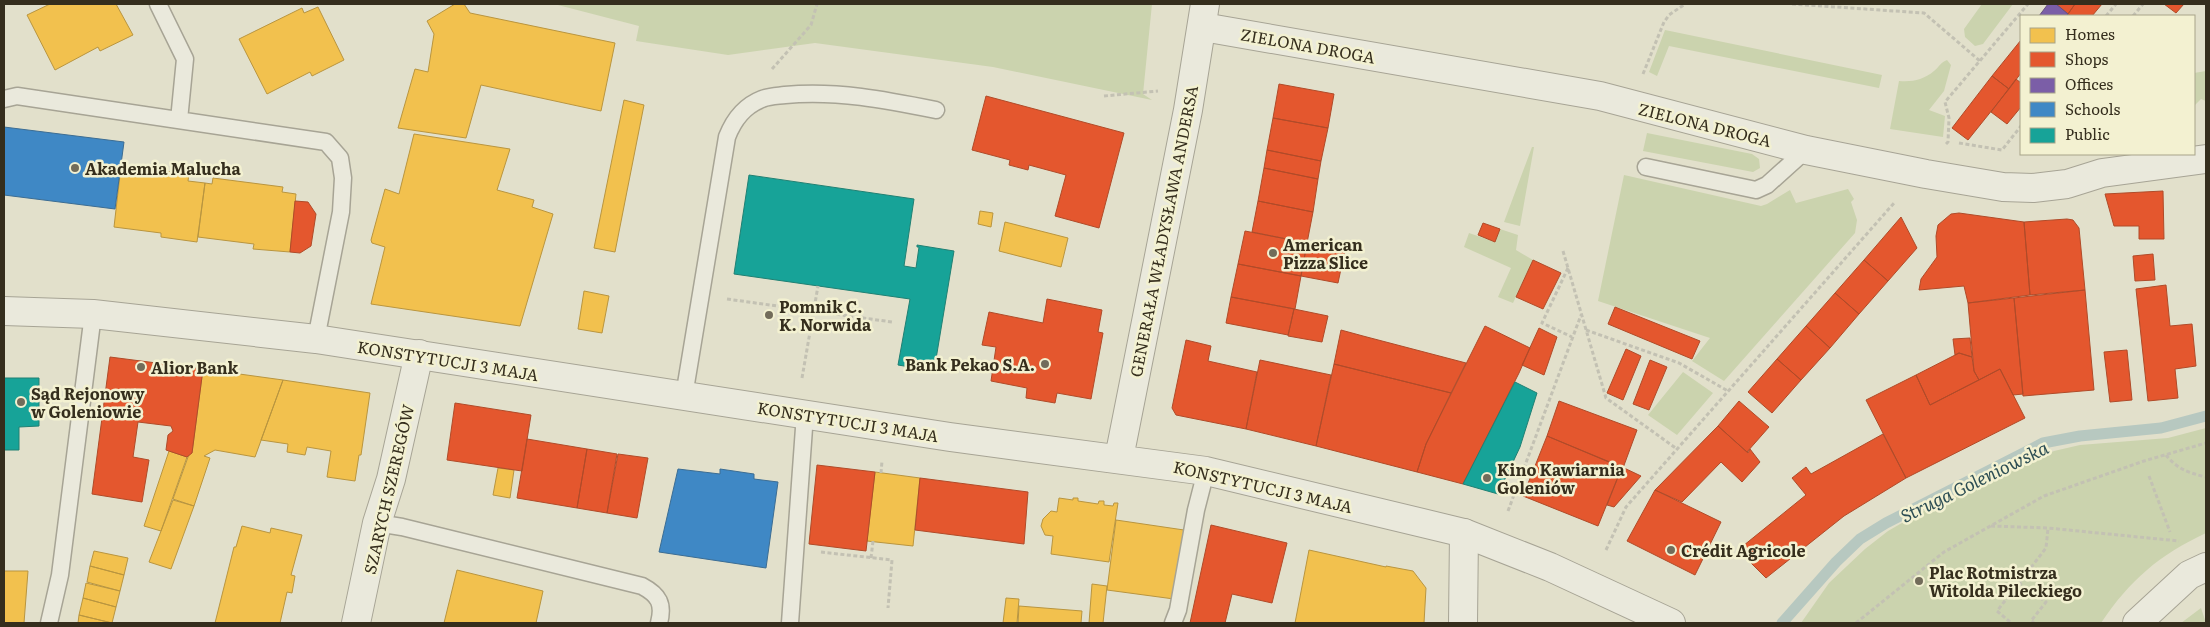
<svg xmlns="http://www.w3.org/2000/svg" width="2210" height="627" viewBox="0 0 2210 627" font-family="Literata,serif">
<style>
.green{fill:#cbd3ae}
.homes{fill:#f2c14e;stroke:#b9953f}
.shops{fill:#e4572e;stroke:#b04b29}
.offices{fill:#7b5ea7;stroke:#66507e}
.schools{fill:#3f88c5;stroke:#3c6d93}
.public{fill:#17a398;stroke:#208073}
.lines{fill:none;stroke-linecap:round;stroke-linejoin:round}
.stream{stroke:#b7c8c0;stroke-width:11}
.service-casing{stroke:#a7a495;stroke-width:19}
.minor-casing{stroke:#a7a495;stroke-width:30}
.tertiary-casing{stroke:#a7a495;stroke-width:30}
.path{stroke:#c3c1b3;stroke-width:3;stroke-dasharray:4 2.5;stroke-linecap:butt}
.service{stroke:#eae9dc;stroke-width:16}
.minor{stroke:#eae9dc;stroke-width:28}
.tertiary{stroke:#eae9dc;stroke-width:28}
.poi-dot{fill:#726c5a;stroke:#f3f1d1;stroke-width:2}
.labels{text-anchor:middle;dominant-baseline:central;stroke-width:5;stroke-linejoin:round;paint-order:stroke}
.street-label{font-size:16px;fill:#352e1d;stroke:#f3f1d1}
.poi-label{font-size:16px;font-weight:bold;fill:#352e1d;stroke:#f3f1d1;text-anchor:start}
.water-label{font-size:18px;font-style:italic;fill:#2d4e54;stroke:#f3f1d1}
</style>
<rect width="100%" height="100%" fill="#e2e0cb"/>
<path class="green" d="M 554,4 L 1152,4 L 1143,94 L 1152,100 L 993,67 L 815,43 L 728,55 L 636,41 L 639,26 Z
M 1982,4 L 2013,4 L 1983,44 L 1975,46 L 1965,37 L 1964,29 Z
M 1665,30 L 1882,75 L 1879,88 L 1669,46 L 1657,76 L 1649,72 Z
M 1947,60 L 1951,65 L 1944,91 L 1929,110 L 1945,116 L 1943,137 L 1890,129 L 1899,81 C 1913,82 1923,80 1934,71 C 1939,67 1941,62 1947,60 Z
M 2206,71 L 2206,101 L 2201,99 L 2194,106 L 2194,73 Z
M 1647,133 L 1752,154 L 1759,159 L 1760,168 L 1753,172 L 1643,151 Z
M 1532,147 L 1534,147 L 1520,226 L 1504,222 Z
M 1624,175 L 1761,206 L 1767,204 L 1790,190 L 1796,203 L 1848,189 L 1854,199 L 1851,202 L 1857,220 L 1855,233 L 1724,381 L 1692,361 L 1710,338 L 1598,301 Z
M 1500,229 L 1518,235 L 1516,250 L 1533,260 L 1513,303 L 1498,297 L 1511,268 L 1464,247 L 1469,233 L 1495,242 Z
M 1683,372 L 1713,393 L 1677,435 L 1648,415 Z
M 2206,428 L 2206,533 C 2159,555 2130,580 2101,623 L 1801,623 L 1829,583 L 1865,549 L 1888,531 L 1921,512 L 1982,483 L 2054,451 L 2080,445 L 2168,438 Z
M 2201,608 L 2206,623 L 2181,623 Z"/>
<path class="homes" d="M 50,4 L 116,4 L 133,35 L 100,51 L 98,47 L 55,70 L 27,15 Z
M 455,4 L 464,4 L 470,13 L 615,43 L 601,111 L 481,85 L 466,138 L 398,128 L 415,69 L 428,72 L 434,34 L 427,21 Z
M 318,7 L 344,60 L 312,76 L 310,72 L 267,94 L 239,39 L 302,8 L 304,13 Z
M 624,100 L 644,105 L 615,252 L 594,248 Z
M 414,134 L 510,149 L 497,190 L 534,200 L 532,207 L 553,214 L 520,326 L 371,304 L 385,247 L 372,243 L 371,240 L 385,189 L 399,194 Z
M 121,166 L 189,174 L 188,181 L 205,183 L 197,242 L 161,237 L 161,233 L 114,227 Z
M 213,178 L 283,187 L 282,192 L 296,194 L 290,252 L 253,249 L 254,244 L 198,237 L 205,183 L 212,184 Z
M 980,211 L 993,213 L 991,227 L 978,224 Z
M 1005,222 L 1068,238 L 1061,267 L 999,251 Z
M 584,291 L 609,296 L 602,333 L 578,329 Z
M 203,369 L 283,380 L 255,457 L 215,450 L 204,456 L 210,458 L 194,506 L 173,499 L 188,457 L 190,453 L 192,453 Z
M 283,380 L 370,393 L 361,455 L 359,455 L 355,481 L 327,477 L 331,451 L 307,447 L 305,455 L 287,452 L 288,444 L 261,440 Z
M 169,451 L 187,457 L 161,531 L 144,526 Z
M 498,468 L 514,470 L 510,498 L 493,495 Z
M 875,472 L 920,478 L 913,546 L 867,541 Z
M 1059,498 L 1073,500 L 1073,498 L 1078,498 L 1078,501 L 1098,504 L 1099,501 L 1104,501 L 1104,505 L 1113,506 L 1114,503 L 1118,503 L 1109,562 L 1051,554 L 1053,536 L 1045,535 L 1041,526 L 1043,519 L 1051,511 L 1057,512 Z
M 173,500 L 194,506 L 171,569 L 149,562 Z
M 1116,520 L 1184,530 L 1174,599 L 1107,590 Z
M 242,526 L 270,533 L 271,528 L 302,535 L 291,575 L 295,576 L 292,593 L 287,592 L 280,623 L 215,623 L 234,547 L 236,547 Z
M 1309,550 L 1386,567 L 1386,566 L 1413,571 L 1426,588 L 1424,623 L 1295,623 Z
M 94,551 L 128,558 L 124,575 L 90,566 Z
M 90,566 L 124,575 L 120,591 L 87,582 Z
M 457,570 L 543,591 L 536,623 L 444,623 Z
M 4,571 L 28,571 L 24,623 L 4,623 Z
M 86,583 L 120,591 L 116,607 L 83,598 Z
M 1092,584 L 1107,586 L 1103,623 L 1089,623 Z
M 83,598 L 116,607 L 112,623 L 79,615 Z
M 1006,598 L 1019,599 L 1017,623 L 1003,623 Z
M 1019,606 L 1082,611 L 1081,623 L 1018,623 Z
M 79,615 L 112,623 L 78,623 Z"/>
<path class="shops" d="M 2056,4 L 2075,4 L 2068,14 Z
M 2075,4 L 2102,4 L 2092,16 L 2071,16 L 2068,14 Z
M 2164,4 L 2184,4 L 2176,13 Z
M 2021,40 L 2021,73 L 2009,89 L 1992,76 Z
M 1992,76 L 2009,89 L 1968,140 L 1952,128 Z
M 2016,79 L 2021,83 L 2021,107 L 2007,124 L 1991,112 Z
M 1279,84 L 1334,94 L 1328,128 L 1273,118 Z
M 986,96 L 1124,133 L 1099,228 L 1055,216 L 1066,175 L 1029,165 L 1028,170 L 1009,165 L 1010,160 L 972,150 Z
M 1273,118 L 1328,128 L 1321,161 L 1267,150 Z
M 1267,150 L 1321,161 L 1318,179 L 1264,168 Z
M 1264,168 L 1318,179 L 1313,212 L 1258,201 Z
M 2163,191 L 2164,239 L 2139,239 L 2139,226 L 2114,226 L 2105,194 Z
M 295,201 L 308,202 L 316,214 L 311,246 L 300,253 L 290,252 Z
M 1258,201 L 1313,212 L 1307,243 L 1252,232 Z
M 1959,213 L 2024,222 L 2030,295 L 1968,303 L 1964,286 L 1919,290 L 1921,279 L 1937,257 L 1936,236 L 1938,225 L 1951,214 Z
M 1901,217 L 1917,248 L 1888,281 L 1864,260 Z
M 2067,219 L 2073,220 L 2079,228 L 2085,290 L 2030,295 L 2024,222 Z
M 1483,223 L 1500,229 L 1495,242 L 1478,235 Z
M 1245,231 L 1307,243 L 1301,276 L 1238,264 Z
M 1307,243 L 1345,250 L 1338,283 L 1301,276 Z
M 2153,254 L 2155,280 L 2135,281 L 2133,256 Z
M 1533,260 L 1561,273 L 1543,309 L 1516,297 Z
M 1864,260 L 1888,281 L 1859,314 L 1835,293 Z
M 1238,264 L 1301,276 L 1295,309 L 1231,297 Z
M 2166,285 L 2170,326 L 2192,324 L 2196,366 L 2175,369 L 2178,398 L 2148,401 L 2136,289 Z
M 2085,290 L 2094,390 L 2023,396 L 2014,298 Z
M 1835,293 L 1859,314 L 1830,348 L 1806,326 Z
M 1231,297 L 1294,309 L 1288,335 L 1226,323 Z
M 2014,298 L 2023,394 L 2013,395 L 2000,369 L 1979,380 L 1974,371 L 1968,303 Z
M 1047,299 L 1102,310 L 1098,332 L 1103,333 L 1091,399 L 1057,393 L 1055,403 L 1026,398 L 1027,388 L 991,381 L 996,347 L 982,345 L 989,312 L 1043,323 Z
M 1615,307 L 1700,341 L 1692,359 L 1608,324 Z
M 1294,309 L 1328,316 L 1322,342 L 1288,336 Z
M 1485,326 L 1530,348 L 1519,373 L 1463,484 L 1417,472 L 1426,444 Z
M 1806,326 L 1830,348 L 1801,380 L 1777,359 Z
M 1539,328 L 1557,337 L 1544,375 L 1522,365 Z
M 1341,330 L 1363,336 L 1466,363 L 1451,393 L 1334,364 Z
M 1970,338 L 1972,357 L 1959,353 L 1955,355 L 1953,339 Z
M 1186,340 L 1211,346 L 1208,361 L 1257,372 L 1246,429 L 1176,415 L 1172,408 Z
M 1626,349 L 1641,356 L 1623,400 L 1607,393 Z
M 2127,350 L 2132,400 L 2110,402 L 2104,352 Z
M 1959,353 L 1972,357 L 1974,371 L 1979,380 L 1930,405 L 1916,375 Z
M 110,357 L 203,369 L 192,453 L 187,457 L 166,450 L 168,435 L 173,431 L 171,426 L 138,422 L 133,457 L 149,460 L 142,502 L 92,494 Z
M 1777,359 L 1801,380 L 1772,413 L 1748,392 Z
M 1260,360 L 1331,375 L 1316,446 L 1246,429 Z
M 1650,360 L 1667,367 L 1649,410 L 1633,404 Z
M 1334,364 L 1451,393 L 1426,444 L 1417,472 L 1316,446 Z
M 2000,369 L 2025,418 L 1906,478 L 1866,400 L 1916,375 L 1930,405 Z
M 1559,401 L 1637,430 L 1623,468 L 1547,436 Z
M 1739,401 L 1769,427 L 1747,452 L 1718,426 Z
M 455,403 L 531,415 L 522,471 L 447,460 Z
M 1718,426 L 1748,453 L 1750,449 L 1760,462 L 1742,482 L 1721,462 L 1682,502 L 1655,490 Z
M 1883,434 L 1906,478 L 1844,516 L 1766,578 L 1738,550 L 1806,495 L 1792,478 L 1806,467 L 1811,474 Z
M 1547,436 L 1622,467 L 1598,526 L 1523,496 Z
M 527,439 L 587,449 L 577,508 L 517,498 Z
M 587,449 L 617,454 L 607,513 L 577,508 Z
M 618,454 L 648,458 L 637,518 L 607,513 Z
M 817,465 L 875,472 L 866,551 L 809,544 Z
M 1622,467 L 1641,476 L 1614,507 L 1607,505 Z
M 920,478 L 1028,492 L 1024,544 L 915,530 Z
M 1655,490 L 1721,522 L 1695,575 L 1627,541 Z
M 1211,525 L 1287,543 L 1272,603 L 1232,594 L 1225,623 L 1190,623 Z"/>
<path class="offices" d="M 2048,4 L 2056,4 L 2068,14 L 2066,16 L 2039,16 Z"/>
<path class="schools" d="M 4,127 L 124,142 L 115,209 L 4,195 Z
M 678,469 L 720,474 L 720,469 L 754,474 L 754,479 L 778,482 L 766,568 L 659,552 Z"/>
<path class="public" d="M 749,175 L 914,199 L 904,266 L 916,268 L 919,247 L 917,247 L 917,245 L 954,251 L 934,371 L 898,365 L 910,299 L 734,274 Z
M 4,378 L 39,378 L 39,426 L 19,427 L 19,450 L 4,450 Z
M 1515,382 L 1537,393 L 1520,447 L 1498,494 L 1463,484 Z"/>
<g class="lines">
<path class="stream" d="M 1782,623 L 1836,562 L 1860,539 L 1886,523 L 2043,443 L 2080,436 L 2161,428 L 2206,416"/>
<g class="service-casing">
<path id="service" d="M 158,4 L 185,59 L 179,120
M 4,99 L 17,96 L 326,142 L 340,158 L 343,178 L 341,212 L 316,339
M 1646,167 L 1756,190 L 1767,185 L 1806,150
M 684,396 L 727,137 C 734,119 744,106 762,99 C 769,96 777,96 785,95 C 836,90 886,100 936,110
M 377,523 L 402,527 L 642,586 C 659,595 664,604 659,623
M 49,623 L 60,575 L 93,314
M 790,623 L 805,414
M 1173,623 L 1178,610 L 1196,510 L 1206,471"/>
</g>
<g class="minor-casing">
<path id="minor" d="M 1203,27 L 1600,96 L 1806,150 L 1926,174 L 2003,187 L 2033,188 L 2067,184 L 2102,173 L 2206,159
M 356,623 L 377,523 L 391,479 L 419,354
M 1463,623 L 1464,533"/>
</g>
<g class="tertiary-casing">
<path id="tertiary" d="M 4,311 L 93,314 L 316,339 L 950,437 L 1206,471 L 1464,533 L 1550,567 L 1671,623
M 1119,458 L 1188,110 L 1205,4
M 2137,623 L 2189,575 L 2206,567"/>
</g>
<path class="path" d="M 1792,4 L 1924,13 L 1980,61
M 2106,16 L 2116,4
M 2133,16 L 2143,4
M 772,69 L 811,25 L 817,4
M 1643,74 L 1664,22 L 1669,15 L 1685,4
M 1104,96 L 1158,91
M 1959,143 L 2002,150 L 2021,126
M 1946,144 L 1948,142 L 1949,118 L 1945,102 L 2028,4
M 1563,251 L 1606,398 L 1677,449
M 1568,268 L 1542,323 L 1572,337
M 727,299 L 892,322
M 1586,330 L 1679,363 L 1728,391
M 802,378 L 818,286
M 2166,455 C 2177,469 2189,473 2206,477
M 881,473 L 882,461
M 2149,476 L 2170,532
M 1508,511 L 1581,315
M 1991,526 L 2048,528 L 2179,541
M 1606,550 L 1626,507 L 1894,203
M 821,552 L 892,560 L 888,608
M 871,558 L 873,541
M 2019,583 L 2046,548 L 2048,528
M 2010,622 L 1997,611 L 2019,583 L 2046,602 L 2031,621 L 2034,623
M 1856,623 L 1944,552 L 2044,496 L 2144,461 L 2206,443"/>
<use href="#service" class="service"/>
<use href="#minor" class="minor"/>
<use href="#tertiary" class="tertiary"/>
</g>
<g class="poi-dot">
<circle cx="75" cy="168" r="5"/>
<circle cx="1273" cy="253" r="5"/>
<circle cx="769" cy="315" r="5"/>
<circle cx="1045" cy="364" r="5"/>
<circle cx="141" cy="367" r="5"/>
<circle cx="21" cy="402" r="5"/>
<circle cx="1487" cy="478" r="5"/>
<circle cx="1671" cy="550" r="5"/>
<circle cx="1919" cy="581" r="5"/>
</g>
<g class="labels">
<g class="street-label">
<text transform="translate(1308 45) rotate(10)">ZIELONA DROGA</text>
<text transform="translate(1705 124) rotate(14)">ZIELONA DROGA</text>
<text transform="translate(1163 231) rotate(-79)">GENERAŁA WŁADYSŁAWA ANDERSA</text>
<text transform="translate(448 360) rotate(9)">KONSTYTUCJI 3 MAJA</text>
<text transform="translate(848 421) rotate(9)">KONSTYTUCJI 3 MAJA</text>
<text transform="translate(1263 486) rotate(13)">KONSTYTUCJI 3 MAJA</text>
<text transform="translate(388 489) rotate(-77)">SZARYCH SZEREGÓW</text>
</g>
<g class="poi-label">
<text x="85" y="168">Akademia Malucha</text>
<text x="1283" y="244">American<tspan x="1283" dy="18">Pizza Slice</tspan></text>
<text x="779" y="306">Pomnik C.<tspan x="779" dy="18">K. Norwida</tspan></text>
<text x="1035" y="364" text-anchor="end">Bank Pekao S.A.</text>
<text x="151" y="367">Alior Bank</text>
<text x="31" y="393">Sąd Rejonowy<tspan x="31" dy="18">w Goleniowie</tspan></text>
<text x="1497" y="469">Kino Kawiarnia<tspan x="1497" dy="18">Goleniów</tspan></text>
<text x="1681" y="550">Crédit Agricole</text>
<text x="1929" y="572">Plac Rotmistrza<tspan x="1929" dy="18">Witolda Pileckiego</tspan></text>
</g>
<g class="water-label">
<text transform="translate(1974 481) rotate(-26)">Struga Goleniowska</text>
</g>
</g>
<rect width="2210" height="627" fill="none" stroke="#352e1d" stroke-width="10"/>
<rect x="2020" y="15" width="175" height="140" fill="#f3f1d1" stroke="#a7a389"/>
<rect x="2030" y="28" width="25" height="15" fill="#f2c14e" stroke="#a7a389"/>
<text x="2065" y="40" font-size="15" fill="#352e1d">Homes</text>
<rect x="2030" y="52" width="25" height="15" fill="#e4572e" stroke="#a7a389"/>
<text x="2065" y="65" font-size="15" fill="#352e1d">Shops</text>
<rect x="2030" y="78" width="25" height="15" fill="#7b5ea7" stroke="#a7a389"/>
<text x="2065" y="90" font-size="15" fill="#352e1d">Offices</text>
<rect x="2030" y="102" width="25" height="15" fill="#3f88c5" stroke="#a7a389"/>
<text x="2065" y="115" font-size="15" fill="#352e1d">Schools</text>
<rect x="2030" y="128" width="25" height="15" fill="#17a398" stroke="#a7a389"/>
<text x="2065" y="140" font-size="15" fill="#352e1d">Public</text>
</svg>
